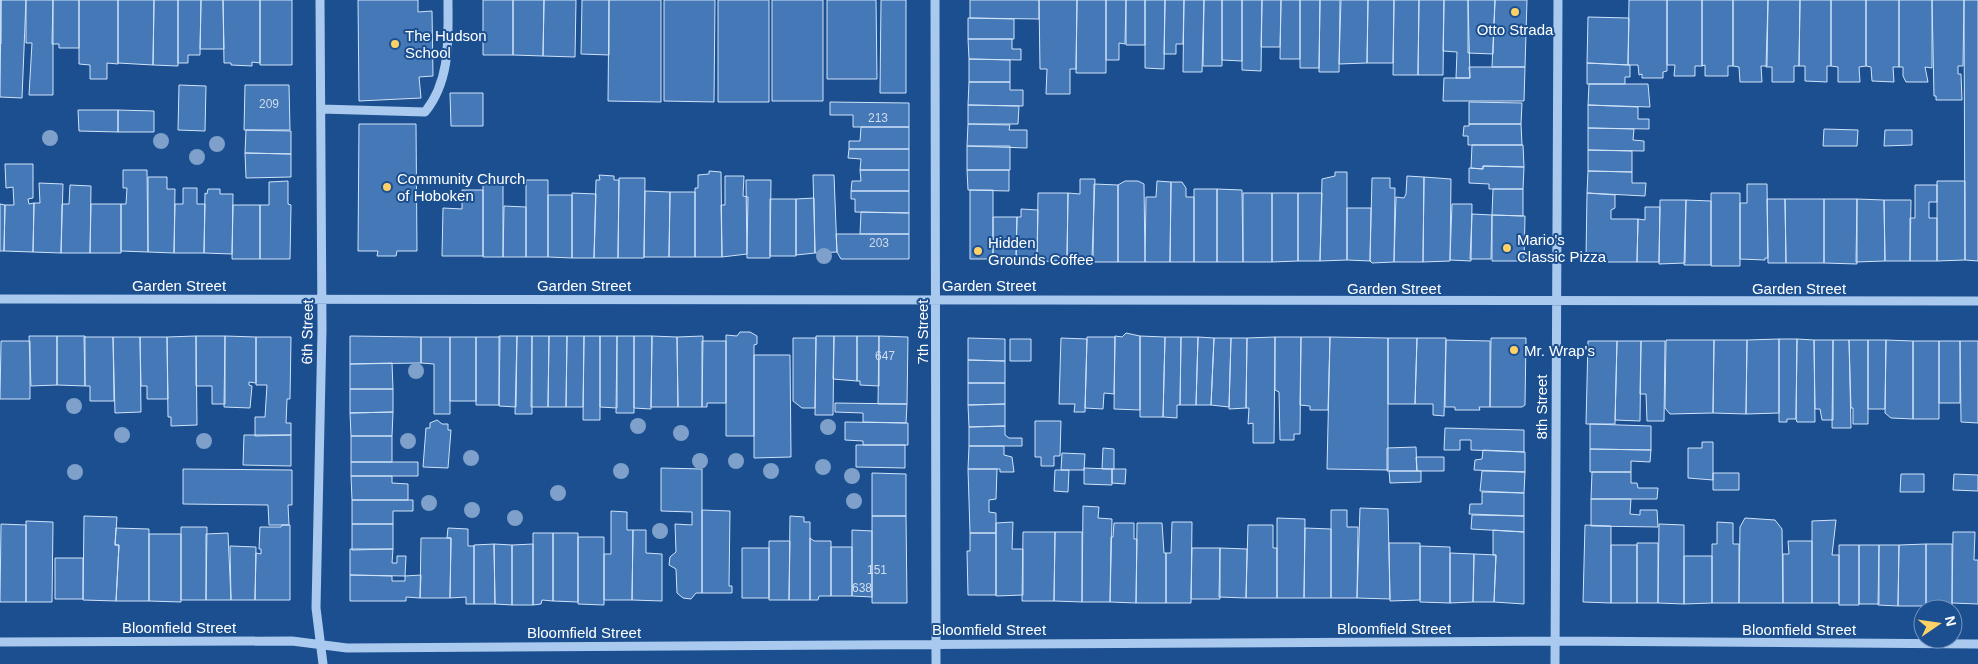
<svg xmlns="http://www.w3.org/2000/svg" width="1978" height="664" viewBox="0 0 1978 664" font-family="Helvetica,sans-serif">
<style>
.building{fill:#4478b7;stroke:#cfe3fa}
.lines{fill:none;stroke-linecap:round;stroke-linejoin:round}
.minor{stroke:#a9c9ee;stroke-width:9}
.tree{fill:#7ea0ca}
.poi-dot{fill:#ffd166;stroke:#1b4f8f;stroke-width:2}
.labels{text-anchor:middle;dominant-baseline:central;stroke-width:4;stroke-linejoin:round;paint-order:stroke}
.number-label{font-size:12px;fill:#d0dded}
.poi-label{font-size:15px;fill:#fff;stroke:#1b4f8f;text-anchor:start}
.street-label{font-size:15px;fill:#fff;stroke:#1b4f8f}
</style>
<rect width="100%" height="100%" fill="#1b4f8f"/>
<path class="building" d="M 0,0 L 1,0 L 1,44 L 0,44 Z
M 1,0 L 26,0 L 22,98 L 0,97 Z
M 26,0 L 53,0 L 53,95 L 29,95 L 32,43 L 26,43 Z
M 53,0 L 79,0 L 79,48 L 59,48 L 59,44 L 52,44 Z
M 79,0 L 118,0 L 118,64 L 107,63 L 107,79 L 90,79 L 90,65 L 79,64 Z
M 118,0 L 154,0 L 153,65 L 118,63 Z
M 154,0 L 178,0 L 178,66 L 153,65 Z
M 178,0 L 201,0 L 200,55 L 188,55 L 188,63 L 178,63 Z
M 201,0 L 223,0 L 224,49 L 200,49 Z
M 223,0 L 260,0 L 260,63 L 252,62 L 252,66 L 231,65 L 231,63 L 224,63 Z
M 260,0 L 292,0 L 292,65 L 260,65 Z
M 358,0 L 418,0 L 418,12 L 432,11 L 433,76 L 419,77 L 421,98 L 359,101 Z
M 483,0 L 513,0 L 513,55 L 483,55 Z
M 513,0 L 544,0 L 543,56 L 513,55 Z
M 544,0 L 576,0 L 575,57 L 543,56 Z
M 582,0 L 609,0 L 609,55 L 581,54 Z
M 609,0 L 661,0 L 661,102 L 608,101 Z
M 664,0 L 715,0 L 714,102 L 664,101 Z
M 718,0 L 769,0 L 769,102 L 718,102 Z
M 772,0 L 823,0 L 823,101 L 772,101 Z
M 827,0 L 876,0 L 877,79 L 827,79 Z
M 881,0 L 906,0 L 906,93 L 880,93 Z
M 970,0 L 1039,0 L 1039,19 L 970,18 Z
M 1039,0 L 1077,0 L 1076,69 L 1070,69 L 1070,94 L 1046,94 L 1047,69 L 1040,69 Z
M 1077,0 L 1106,0 L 1106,73 L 1076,73 Z
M 1106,0 L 1126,0 L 1125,44 L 1119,43 L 1119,60 L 1106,60 Z
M 1126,0 L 1145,0 L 1145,45 L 1126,45 Z
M 1145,0 L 1165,0 L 1164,69 L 1145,68 Z
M 1165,0 L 1184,0 L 1183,44 L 1176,44 L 1176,54 L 1164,54 Z
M 1184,0 L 1204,0 L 1202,72 L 1183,72 Z
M 1204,0 L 1222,0 L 1222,66 L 1203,66 Z
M 1222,0 L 1242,0 L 1242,61 L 1222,60 Z
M 1242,0 L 1262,0 L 1261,71 L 1242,70 Z
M 1262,0 L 1281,0 L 1280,47 L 1261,47 Z
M 1281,0 L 1300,0 L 1300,59 L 1280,59 Z
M 1300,0 L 1320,0 L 1319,68 L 1300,68 Z
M 1320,0 L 1340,0 L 1339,72 L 1319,72 Z
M 1341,0 L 1368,0 L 1367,63 L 1339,64 Z
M 1368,0 L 1394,0 L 1393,63 L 1367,63 Z
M 1394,0 L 1419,0 L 1418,75 L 1393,75 Z
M 1419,0 L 1444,0 L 1443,75 L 1418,75 Z
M 1444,0 L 1468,0 L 1470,78 L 1456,78 L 1457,52 L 1443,51 Z
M 1468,0 L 1495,0 L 1493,54 L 1468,53 Z
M 1495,0 L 1527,0 L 1525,67 L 1492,67 Z
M 1629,0 L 1667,0 L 1667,71 L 1663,72 L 1663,78 L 1642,78 L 1642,74 L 1639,75 L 1638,65 L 1628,65 Z
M 1667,0 L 1702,0 L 1702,66 L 1695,66 L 1695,76 L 1674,76 L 1675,65 L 1667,65 Z
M 1702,0 L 1733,0 L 1733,66 L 1728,66 L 1728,76 L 1705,76 L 1705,65 L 1702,66 Z
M 1733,0 L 1768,0 L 1767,66 L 1761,66 L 1762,82 L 1740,82 L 1739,67 L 1733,66 Z
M 1768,0 L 1800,0 L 1799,66 L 1794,66 L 1794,82 L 1772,82 L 1772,67 L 1766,67 Z
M 1800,0 L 1831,0 L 1831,66 L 1827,66 L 1827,82 L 1805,81 L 1805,66 L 1799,66 Z
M 1831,0 L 1866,0 L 1866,66 L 1859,67 L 1860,82 L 1838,82 L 1838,67 L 1831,66 Z
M 1866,0 L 1899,0 L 1899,67 L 1893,67 L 1894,82 L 1872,81 L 1871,67 L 1866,66 Z
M 1899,0 L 1932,0 L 1932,68 L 1925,67 L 1928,82 L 1906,82 L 1903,76 L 1903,67 L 1899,67 Z
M 1932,0 L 1964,0 L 1963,66 L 1958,66 L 1958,74 L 1961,74 L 1962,100 L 1936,100 L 1936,96 L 1934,96 Z
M 1964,0 L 1978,0 L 1978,261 L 1965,260 Z
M 1588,17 L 1629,18 L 1628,65 L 1587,63 Z
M 968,18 L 1014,19 L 1014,39 L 968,39 Z
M 968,39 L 1012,39 L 1012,49 L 1021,49 L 1021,60 L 969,59 Z
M 969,59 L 1010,60 L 1010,82 L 969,82 Z
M 1587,63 L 1630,65 L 1630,77 L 1625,77 L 1625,84 L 1587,84 Z
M 1469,67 L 1525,67 L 1524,101 L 1443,101 L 1444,78 L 1470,78 Z
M 969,82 L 1010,82 L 1010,90 L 1023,90 L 1023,106 L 968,105 Z
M 1589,84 L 1648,84 L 1650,107 L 1588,105 Z
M 179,85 L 206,86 L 205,131 L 178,130 Z
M 245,85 L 289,85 L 290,130 L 244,130 Z
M 450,93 L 483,93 L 483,126 L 451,126 Z
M 830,102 L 909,103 L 909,127 L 853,127 L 853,115 L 830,115 Z
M 1469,102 L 1522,103 L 1521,124 L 1469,124 Z
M 968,105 L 1019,106 L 1018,124 L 968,124 Z
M 1588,105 L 1638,107 L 1638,119 L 1649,119 L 1649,129 L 1588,128 Z
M 78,110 L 118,110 L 118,132 L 79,131 Z
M 118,110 L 154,111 L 154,132 L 118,132 Z
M 359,124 L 416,124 L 417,251 L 397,251 L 396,256 L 377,256 L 378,251 L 358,251 Z
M 968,124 L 1010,125 L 1009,130 L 1027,130 L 1027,148 L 967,146 Z
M 1469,124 L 1521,124 L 1522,145 L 1468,145 L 1468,136 L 1463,136 L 1464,126 L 1469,126 Z
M 861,127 L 909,127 L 909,149 L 849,149 L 849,141 L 860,141 Z
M 1588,128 L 1634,129 L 1633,140 L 1644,141 L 1644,151 L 1588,150 Z
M 1824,129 L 1858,130 L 1857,146 L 1823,146 Z
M 246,130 L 291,131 L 291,154 L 245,153 Z
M 1885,130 L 1912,130 L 1912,145 L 1884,146 Z
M 1472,145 L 1523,145 L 1524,167 L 1483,166 L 1483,169 L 1471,168 Z
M 967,146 L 1010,146 L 1010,170 L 967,170 Z
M 849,149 L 909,149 L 909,170 L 860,170 L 861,159 L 848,158 Z
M 1588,150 L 1632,151 L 1632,172 L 1588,171 Z
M 245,153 L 291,154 L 291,177 L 246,178 Z
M 5,164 L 33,164 L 33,198 L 28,199 L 29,204 L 34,203 L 33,252 L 4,251 L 5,205 L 14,205 L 13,187 L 6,188 Z
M 1483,166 L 1524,167 L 1523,189 L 1489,189 L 1489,184 L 1469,183 L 1469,168 L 1483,169 Z
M 123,170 L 147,170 L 148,252 L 121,251 L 121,204 L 126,204 L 127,188 L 123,188 Z
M 860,170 L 909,170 L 909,191 L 851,191 L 852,181 L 861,181 Z
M 967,170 L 1009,170 L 1009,191 L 968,190 Z
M 709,171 L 721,172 L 722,257 L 695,257 L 695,188 L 698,188 L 698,175 L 709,174 Z
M 1588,171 L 1632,172 L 1632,183 L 1646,183 L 1645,196 L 1587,193 Z
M 1335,172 L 1347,172 L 1347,260 L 1320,261 L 1322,179 L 1335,176 Z
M 599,175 L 614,176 L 614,180 L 619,180 L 618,258 L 594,258 L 596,180 L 600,180 Z
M 813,175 L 834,175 L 837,252 L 815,253 Z
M 725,176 L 744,176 L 743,196 L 748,197 L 747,254 L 722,257 L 721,205 L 725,205 Z
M 1407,176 L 1424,177 L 1423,262 L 1394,262 L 1396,197 L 1404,198 L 1406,194 Z
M 148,177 L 167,177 L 167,189 L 175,189 L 174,253 L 148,252 Z
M 1424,177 L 1451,179 L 1450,261 L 1423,262 Z
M 619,178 L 645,178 L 644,258 L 618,258 Z
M 1372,178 L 1390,178 L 1390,188 L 1395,188 L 1394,262 L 1372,263 L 1370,261 Z
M 1080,179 L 1095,179 L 1092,257 L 1067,257 L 1068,193 L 1080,194 Z
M 526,180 L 548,180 L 548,257 L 526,257 Z
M 746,180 L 771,180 L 770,258 L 747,258 Z
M 288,181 L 288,204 L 291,205 L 290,259 L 260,259 L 260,205 L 269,205 L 269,182 Z
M 1125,181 L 1138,181 L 1144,184 L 1145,262 L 1118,262 L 1118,185 Z
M 1157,181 L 1171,182 L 1170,262 L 1145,262 L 1146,197 L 1156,197 Z
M 1937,181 L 1965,181 L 1965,260 L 1937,261 Z
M 483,182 L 503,182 L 503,257 L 483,257 Z
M 1171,182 L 1182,182 L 1186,188 L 1186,197 L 1194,197 L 1194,262 L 1170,262 Z
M 39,183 L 63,184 L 61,253 L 33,252 L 34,203 L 40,203 Z
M 1094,184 L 1118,185 L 1118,262 L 1093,262 Z
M 1747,184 L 1767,184 L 1768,258 L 1765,258 L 1765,260 L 1740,259 L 1740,203 L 1747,203 Z
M 70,185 L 91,186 L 90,253 L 61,253 L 62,204 L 69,204 Z
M 1915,185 L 1937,185 L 1937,202 L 1929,202 L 1929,218 L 1937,218 L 1937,261 L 1910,261 L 1910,218 L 1915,218 Z
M 183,188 L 197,188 L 197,204 L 205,204 L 204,253 L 174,253 L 175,204 L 183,204 Z
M 208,189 L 220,189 L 220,194 L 233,194 L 232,254 L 204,253 L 205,193 L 207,194 Z
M 1194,189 L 1217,189 L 1217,262 L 1194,262 Z
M 1217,189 L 1242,190 L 1243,262 L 1217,262 Z
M 1493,189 L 1523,189 L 1523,216 L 1492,215 Z
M 462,190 L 483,190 L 483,256 L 442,256 L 443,208 L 462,209 Z
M 970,190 L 993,190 L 993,259 L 970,259 Z
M 645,191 L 670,192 L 669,257 L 644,257 Z
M 851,191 L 909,191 L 909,213 L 855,212 L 855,199 L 851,199 Z
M 670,192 L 695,192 L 695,257 L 669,257 Z
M 572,193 L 596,194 L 594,258 L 572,258 Z
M 1038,193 L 1068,193 L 1067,260 L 1037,262 Z
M 1243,193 L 1272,193 L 1272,262 L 1243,262 Z
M 1272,193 L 1298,193 L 1298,261 L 1272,262 Z
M 1298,193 L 1322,193 L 1320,261 L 1298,261 Z
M 1587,193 L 1615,195 L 1615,208 L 1611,210 L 1611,219 L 1638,219 L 1637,262 L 1588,262 L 1586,259 Z
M 1711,193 L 1740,193 L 1740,266 L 1711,266 Z
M 548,195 L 572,195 L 572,258 L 548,257 Z
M 814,198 L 815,253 L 796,255 L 796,199 Z
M 770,199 L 796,199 L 796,256 L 770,256 Z
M 1767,199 L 1785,199 L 1786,263 L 1768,263 Z
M 1785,199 L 1824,199 L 1824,263 L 1786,263 Z
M 1824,199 L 1857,199 L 1857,264 L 1824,263 Z
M 1857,199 L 1884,200 L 1885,261 L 1856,262 Z
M 1660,200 L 1686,200 L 1685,263 L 1659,264 Z
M 1686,200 L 1711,201 L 1711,265 L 1684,265 Z
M 1884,200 L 1911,200 L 1910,261 L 1885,261 Z
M 0,204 L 5,205 L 4,251 L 0,251 Z
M 91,204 L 121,204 L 121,253 L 90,253 Z
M 1452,204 L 1472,204 L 1471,261 L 1450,260 Z
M 233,205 L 260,205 L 260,259 L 232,259 Z
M 504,206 L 526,207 L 526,257 L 503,257 Z
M 1645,207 L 1660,207 L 1659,262 L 1637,262 L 1638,219 L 1645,220 Z
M 1347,208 L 1371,208 L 1370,261 L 1347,260 Z
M 1021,209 L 1038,210 L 1037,262 L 1016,261 L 1017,217 L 1021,217 Z
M 861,212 L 909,213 L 909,234 L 860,234 Z
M 1472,214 L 1492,215 L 1491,259 L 1470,259 Z
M 1492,215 L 1525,216 L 1524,261 L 1492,261 Z
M 993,217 L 1017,217 L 1016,261 L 993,261 Z
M 836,234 L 909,234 L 909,259 L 841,259 L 837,252 Z
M 740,332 L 750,332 L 757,336 L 757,344 L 754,345 L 754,436 L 726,436 L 726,335 L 737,336 Z
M 1126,333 L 1140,336 L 1140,410 L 1114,409 L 1115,336 L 1122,337 Z
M 29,336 L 57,336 L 57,385 L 31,386 Z
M 57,336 L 85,336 L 85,386 L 57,385 Z
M 196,336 L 225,336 L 225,404 L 212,404 L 212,386 L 196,386 Z
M 196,336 L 197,425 L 171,426 L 171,417 L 168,417 L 167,337 Z
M 225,336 L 256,337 L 256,383 L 249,382 L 249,385 L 252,386 L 250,408 L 224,407 Z
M 350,336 L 421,337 L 421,363 L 350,364 Z
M 499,336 L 517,336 L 516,407 L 499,406 Z
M 517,336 L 532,336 L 532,414 L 515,414 Z
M 532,336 L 549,336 L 548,407 L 531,407 Z
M 549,336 L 567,336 L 566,407 L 548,407 Z
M 567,336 L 584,336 L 583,407 L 566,407 Z
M 584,336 L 600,336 L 600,420 L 583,420 Z
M 600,336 L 617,336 L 617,408 L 600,407 Z
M 617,336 L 634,336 L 634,413 L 616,413 Z
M 634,336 L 652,336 L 651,409 L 634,408 Z
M 652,336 L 677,337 L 678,407 L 651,407 Z
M 703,336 L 702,407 L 678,407 L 677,337 Z
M 816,336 L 834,336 L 833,415 L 815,415 Z
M 834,336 L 857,336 L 857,381 L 833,379 Z
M 857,336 L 879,336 L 879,386 L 860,385 L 860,381 L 857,381 Z
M 879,336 L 908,337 L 907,404 L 878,404 Z
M 1140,336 L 1165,337 L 1163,417 L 1140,417 Z
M 84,337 L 113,337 L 114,401 L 90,401 L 90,386 L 85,386 Z
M 113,337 L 140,337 L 141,412 L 115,413 Z
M 140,337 L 167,337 L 168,399 L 147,399 L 147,386 L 141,386 Z
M 256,337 L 291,337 L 290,399 L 287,399 L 286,423 L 291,423 L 291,435 L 255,436 L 255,417 L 265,417 L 267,385 L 256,385 Z
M 421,337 L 450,337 L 450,414 L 434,414 L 434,364 L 421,363 Z
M 450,337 L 476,337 L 476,401 L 450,401 Z
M 476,337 L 500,337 L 499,405 L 476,405 Z
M 1087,337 L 1115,337 L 1114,394 L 1104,393 L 1103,409 L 1085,408 Z
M 1165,337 L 1181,337 L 1180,405 L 1177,405 L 1177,418 L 1163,417 Z
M 1181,337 L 1198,337 L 1196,405 L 1180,405 Z
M 1198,337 L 1214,338 L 1211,405 L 1196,405 Z
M 1275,337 L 1274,443 L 1253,443 L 1253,423 L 1248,424 L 1249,408 L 1246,408 L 1247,338 Z
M 1275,337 L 1301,337 L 1300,434 L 1294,434 L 1294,440 L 1280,440 L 1279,392 L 1275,390 Z
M 1301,337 L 1330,337 L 1328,410 L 1310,410 L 1310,406 L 1300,405 Z
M 1330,337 L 1388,338 L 1388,470 L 1327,469 Z
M 793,338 L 816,338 L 815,408 L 802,408 L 793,401 Z
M 968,338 L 1005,339 L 1005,361 L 968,360 Z
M 1061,338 L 1087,339 L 1085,412 L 1074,412 L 1075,404 L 1059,404 Z
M 1214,338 L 1231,338 L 1229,407 L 1211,405 Z
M 1231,338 L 1247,338 L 1246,408 L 1229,409 Z
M 1388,338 L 1417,338 L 1415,404 L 1388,404 Z
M 1417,338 L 1446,338 L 1444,416 L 1433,415 L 1433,404 L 1415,404 Z
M 1491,338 L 1526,338 L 1525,405 L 1522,407 L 1490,407 Z
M 1010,339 L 1031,339 L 1031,361 L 1010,361 Z
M 1779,339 L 1779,413 L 1746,414 L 1747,340 Z
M 1779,339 L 1797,339 L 1796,419 L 1787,419 L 1787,422 L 1779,422 Z
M 1797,339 L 1814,340 L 1815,422 L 1797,422 L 1796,419 Z
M 1446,340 L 1490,341 L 1490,407 L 1479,407 L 1480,410 L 1455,410 L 1455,407 L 1445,407 Z
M 1666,340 L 1714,340 L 1713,413 L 1670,414 L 1665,408 Z
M 1714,340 L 1747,340 L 1746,414 L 1713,413 Z
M 1814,340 L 1833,340 L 1833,420 L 1822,420 L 1820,409 L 1815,409 Z
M 1833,340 L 1849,340 L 1851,428 L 1832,428 Z
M 1849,340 L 1868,340 L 1868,424 L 1853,424 L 1853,408 L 1851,408 Z
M 1868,340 L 1886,340 L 1885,409 L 1868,409 Z
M 1886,340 L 1913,341 L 1913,419 L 1891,418 L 1885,413 Z
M 1,341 L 30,341 L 30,399 L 0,399 Z
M 702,341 L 726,341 L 726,403 L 707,403 L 707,407 L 702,407 Z
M 1588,341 L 1617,341 L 1615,424 L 1586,424 Z
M 1617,341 L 1641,341 L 1640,421 L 1615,420 Z
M 1641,341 L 1665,341 L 1664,421 L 1647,421 L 1646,394 L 1640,394 Z
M 1913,341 L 1939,341 L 1939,419 L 1913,419 Z
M 1939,341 L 1960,341 L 1960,403 L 1939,403 Z
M 1960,341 L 1978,341 L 1978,423 L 1961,422 Z
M 754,355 L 790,355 L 791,457 L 754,458 Z
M 968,360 L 1005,361 L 1005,383 L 968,383 Z
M 392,363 L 393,389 L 350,389 L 350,364 Z
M 968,383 L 1005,383 L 1005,404 L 968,405 Z
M 350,389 L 393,389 L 393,412 L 350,413 Z
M 835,403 L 907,404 L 906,423 L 863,422 L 863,413 L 835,412 Z
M 1005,404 L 1005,426 L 969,427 L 968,405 Z
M 393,412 L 392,436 L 351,436 L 350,413 Z
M 437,420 L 442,424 L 448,424 L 448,430 L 451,430 L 448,468 L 423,467 L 426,428 L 430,428 L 430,423 Z
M 1035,421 L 1061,421 L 1060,456 L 1054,456 L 1054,466 L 1041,466 L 1041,457 L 1035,457 Z
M 845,422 L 908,423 L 908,445 L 863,445 L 863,441 L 845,440 Z
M 1590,424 L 1651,426 L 1651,450 L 1590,449 Z
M 1005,426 L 1005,435 L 1009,438 L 1022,438 L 1022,446 L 969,446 L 969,427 Z
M 1445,428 L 1524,430 L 1524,452 L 1471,450 L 1471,440 L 1460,440 L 1460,450 L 1444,450 Z
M 244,435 L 291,435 L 291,466 L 243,465 Z
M 351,436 L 392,436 L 392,462 L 351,462 Z
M 1702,442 L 1713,442 L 1713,480 L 1688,478 L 1688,448 L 1702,448 Z
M 856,445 L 905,445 L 905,468 L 856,467 Z
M 969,446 L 1004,446 L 1004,455 L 1012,457 L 1014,472 L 1000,472 L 1000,469 L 968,469 Z
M 1416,447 L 1417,471 L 1387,471 L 1387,448 Z
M 1103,448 L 1114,449 L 1114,469 L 1102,469 Z
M 1590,449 L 1651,450 L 1650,462 L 1631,461 L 1631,472 L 1590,472 Z
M 1483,450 L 1525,452 L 1525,472 L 1474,470 L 1475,460 L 1482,459 Z
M 1062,453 L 1085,454 L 1084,470 L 1061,470 Z
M 1416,457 L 1444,457 L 1444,471 L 1417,471 Z
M 351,462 L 418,462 L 418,476 L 351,476 Z
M 661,468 L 702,469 L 702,593 L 696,593 L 691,599 L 683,598 L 677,593 L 676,569 L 669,565 L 670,557 L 676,552 L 675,524 L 692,525 L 692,512 L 661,511 Z
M 1084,468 L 1112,469 L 1112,485 L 1084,484 Z
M 183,469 L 292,470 L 292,505 L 288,505 L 289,525 L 269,525 L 268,505 L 183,504 Z
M 968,469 L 997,469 L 996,499 L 989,500 L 989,512 L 996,513 L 996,533 L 970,533 Z
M 1112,469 L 1126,469 L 1125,484 L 1112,483 Z
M 1055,470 L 1069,470 L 1068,492 L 1054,491 Z
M 1389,471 L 1421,471 L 1421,482 L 1390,483 Z
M 1482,471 L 1525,472 L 1524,493 L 1480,491 Z
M 1592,472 L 1631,472 L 1631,483 L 1637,483 L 1638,488 L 1658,488 L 1657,499 L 1591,499 Z
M 872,473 L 906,474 L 906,516 L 872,516 Z
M 1713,473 L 1739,473 L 1739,490 L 1713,490 Z
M 1901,474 L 1924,474 L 1924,492 L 1900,492 Z
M 1954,474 L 1978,475 L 1978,491 L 1953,490 Z
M 351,476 L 392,476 L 392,483 L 408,484 L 408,500 L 352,500 Z
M 1482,492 L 1524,493 L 1524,516 L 1469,514 L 1470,504 L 1482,504 Z
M 1591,499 L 1631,499 L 1630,514 L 1640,515 L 1640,510 L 1657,510 L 1658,527 L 1591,526 Z
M 352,500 L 413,500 L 413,511 L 393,511 L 393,524 L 352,524 Z
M 1083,506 L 1099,507 L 1098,518 L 1112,519 L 1110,602 L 1082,602 Z
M 1360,508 L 1388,509 L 1390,599 L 1357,598 Z
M 702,510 L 730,511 L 729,586 L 732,586 L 732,593 L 702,593 Z
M 1331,510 L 1347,510 L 1347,527 L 1358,527 L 1357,598 L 1331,598 Z
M 611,511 L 627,512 L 627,530 L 633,530 L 632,600 L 604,600 L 604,554 L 611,554 Z
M 1472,515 L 1524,516 L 1524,532 L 1471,529 Z
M 84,516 L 117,517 L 115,545 L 119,545 L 116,601 L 83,600 Z
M 790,516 L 804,517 L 804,522 L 810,522 L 810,600 L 789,600 Z
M 872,516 L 906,516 L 907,603 L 872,603 Z
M 1277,518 L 1305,519 L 1304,598 L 1277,598 Z
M 1745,518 L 1775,520 L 1782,529 L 1783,603 L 1739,603 L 1740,527 Z
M 1836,520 L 1832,555 L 1839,555 L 1839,603 L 1812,603 L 1812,521 Z
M 26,521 L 53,522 L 52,602 L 26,602 Z
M 1013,522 L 1012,549 L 1023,549 L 1023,595 L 996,596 L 996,523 Z
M 1172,522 L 1192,522 L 1191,603 L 1166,603 L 1166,553 L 1171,553 Z
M 1717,522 L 1733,523 L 1733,544 L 1739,544 L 1739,603 L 1712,603 L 1712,544 L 1717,544 Z
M 1114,523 L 1134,523 L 1134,539 L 1137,539 L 1136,603 L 1110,602 L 1111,537 L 1113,537 Z
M 1137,523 L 1162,523 L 1164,553 L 1166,553 L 1166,603 L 1136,603 Z
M 1,524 L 26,525 L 26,602 L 0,602 Z
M 352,524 L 393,524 L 393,549 L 352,550 Z
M 1659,524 L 1684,525 L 1684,604 L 1658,603 Z
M 282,525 L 290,525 L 290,600 L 255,600 L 256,553 L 261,554 L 261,549 L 259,549 L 260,527 L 281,527 Z
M 1248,525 L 1273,525 L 1273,548 L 1277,548 L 1277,598 L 1246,598 Z
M 1585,525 L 1611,526 L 1611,603 L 1583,602 Z
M 181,527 L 207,527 L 206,600 L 181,600 Z
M 116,528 L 149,529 L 149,601 L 116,601 L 119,545 L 115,545 Z
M 448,528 L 468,529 L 468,546 L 474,546 L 474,604 L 466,604 L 466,597 L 450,598 L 451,538 L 447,538 Z
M 1305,528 L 1331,529 L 1331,598 L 1304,598 Z
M 633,530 L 646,530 L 646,553 L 662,554 L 662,601 L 632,600 Z
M 852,530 L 872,531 L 872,597 L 852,596 Z
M 1493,530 L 1524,532 L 1524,604 L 1494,602 L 1496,555 L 1493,555 Z
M 1023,532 L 1055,532 L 1054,601 L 1022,601 Z
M 1055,532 L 1082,532 L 1082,602 L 1054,601 Z
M 1953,532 L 1975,532 L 1974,560 L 1978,560 L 1978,604 L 1952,603 Z
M 228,533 L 231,600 L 206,600 L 206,534 Z
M 533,533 L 553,533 L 553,601 L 542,600 L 541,604 L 533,605 Z
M 553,533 L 578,533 L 578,602 L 553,601 Z
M 970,533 L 996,533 L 996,595 L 968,595 L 967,551 L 970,551 Z
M 149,534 L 181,534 L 181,602 L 149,601 Z
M 578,537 L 604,537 L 604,605 L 578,604 Z
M 421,538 L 451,538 L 450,598 L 420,598 Z
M 810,538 L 814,541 L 831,541 L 831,596 L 819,596 L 818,600 L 810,600 Z
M 769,541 L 790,541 L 789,600 L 769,600 Z
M 1788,541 L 1812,541 L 1812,603 L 1783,603 L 1783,554 L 1789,554 Z
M 1389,543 L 1420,543 L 1420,600 L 1390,601 Z
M 1637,543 L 1658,543 L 1658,603 L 1637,603 Z
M 494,544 L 495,604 L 474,604 L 474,545 Z
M 494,544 L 512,545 L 512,605 L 495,604 Z
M 533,544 L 533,605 L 512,605 L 512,545 Z
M 1926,544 L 1952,544 L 1952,606 L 1926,606 Z
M 1926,544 L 1926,606 L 1898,606 L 1899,545 Z
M 1611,545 L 1637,545 L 1637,603 L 1611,603 Z
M 1839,545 L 1859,545 L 1859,605 L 1839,605 Z
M 1859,545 L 1879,545 L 1879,604 L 1859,604 Z
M 1879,545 L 1899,545 L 1898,606 L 1878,605 Z
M 230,546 L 256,547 L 255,600 L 231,600 Z
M 1420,546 L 1450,547 L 1450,603 L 1420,602 Z
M 831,547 L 852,547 L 852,596 L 831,596 Z
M 742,548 L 769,548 L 769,598 L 742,598 Z
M 1192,548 L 1220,548 L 1220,599 L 1191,599 Z
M 1220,548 L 1247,549 L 1246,598 L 1219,597 Z
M 350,549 L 393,549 L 392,563 L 397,563 L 397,556 L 406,556 L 405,576 L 350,575 Z
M 1450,553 L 1474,554 L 1473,602 L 1450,603 Z
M 1474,554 L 1496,555 L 1494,602 L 1473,602 Z
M 1684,556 L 1712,556 L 1712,603 L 1684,604 Z
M 55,558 L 83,558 L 83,599 L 55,599 Z
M 350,575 L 392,576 L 392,581 L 405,581 L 405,576 L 421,575 L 420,598 L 406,597 L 406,601 L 350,601 Z"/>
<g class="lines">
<path class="minor" d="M 320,0 L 322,330 L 316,608 L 323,664
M 935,0 L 936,664
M 321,109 L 425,112 C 451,80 448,39 448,0
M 0,299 L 1978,301
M 0,642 L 292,641 L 347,648 L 1555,641 L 1978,644
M 1555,664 L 1558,0"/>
</g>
<g class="tree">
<circle cx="50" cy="138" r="8"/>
<circle cx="161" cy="141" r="8"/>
<circle cx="217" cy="144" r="8"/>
<circle cx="197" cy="157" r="8"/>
<circle cx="824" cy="256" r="8"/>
<circle cx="416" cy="371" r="8"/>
<circle cx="74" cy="406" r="8"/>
<circle cx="638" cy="426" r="8"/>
<circle cx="828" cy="427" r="8"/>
<circle cx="681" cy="433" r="8"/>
<circle cx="122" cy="435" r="8"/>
<circle cx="204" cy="441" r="8"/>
<circle cx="408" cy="441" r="8"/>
<circle cx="471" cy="458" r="8"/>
<circle cx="700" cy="461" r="8"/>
<circle cx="736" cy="461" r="8"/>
<circle cx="823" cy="467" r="8"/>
<circle cx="621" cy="471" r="8"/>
<circle cx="771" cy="471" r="8"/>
<circle cx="75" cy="472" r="8"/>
<circle cx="852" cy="476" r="8"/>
<circle cx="558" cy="493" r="8"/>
<circle cx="854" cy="501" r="8"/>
<circle cx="429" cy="503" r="8"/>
<circle cx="472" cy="510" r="8"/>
<circle cx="515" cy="518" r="8"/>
<circle cx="660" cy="531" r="8"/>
</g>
<g class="poi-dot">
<circle cx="1515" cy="12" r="5"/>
<circle cx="395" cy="44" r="5"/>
<circle cx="387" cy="187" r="5"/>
<circle cx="1507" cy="248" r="5"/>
<circle cx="978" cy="251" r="5"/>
<circle cx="1514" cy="350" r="5"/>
</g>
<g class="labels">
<g class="number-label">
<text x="269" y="104">209</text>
<text x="878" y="118">213</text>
<text x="879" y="243">203</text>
<text x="885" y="356">647</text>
<text x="877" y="570">151</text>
<text x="862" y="588">638</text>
</g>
<g class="poi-label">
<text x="1515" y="29" text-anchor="middle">Otto Strada</text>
<text x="405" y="35">The Hudson<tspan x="405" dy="17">School</tspan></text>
<text x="397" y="178">Community Church<tspan x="397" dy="17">of Hoboken</tspan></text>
<text x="1517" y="239">Mario's<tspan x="1517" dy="17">Classic Pizza</tspan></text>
<text x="988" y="242">Hidden<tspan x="988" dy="17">Grounds Coffee</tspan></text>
<text x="1524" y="350">Mr. Wrap's</text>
</g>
<g class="street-label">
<text x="179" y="285">Garden Street</text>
<text x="584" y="285">Garden Street</text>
<text x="989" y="285">Garden Street</text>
<text x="1394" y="288">Garden Street</text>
<text x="1799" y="288">Garden Street</text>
<text transform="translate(307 332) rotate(-89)">6th Street</text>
<text transform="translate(922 332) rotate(-90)">7th Street</text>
<text transform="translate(1541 407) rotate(-90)">8th Street</text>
<text x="179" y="627">Bloomfield Street</text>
<text x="1394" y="628">Bloomfield Street</text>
<text x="989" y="629">Bloomfield Street</text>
<text x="1799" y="629">Bloomfield Street</text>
<text x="584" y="632">Bloomfield Street</text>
</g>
</g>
<g transform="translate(1938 624) rotate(77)"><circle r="24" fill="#1b4f8f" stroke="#7695bc"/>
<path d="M0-4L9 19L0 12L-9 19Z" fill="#ffd166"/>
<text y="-8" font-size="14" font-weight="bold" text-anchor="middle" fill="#ffffff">N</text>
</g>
</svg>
